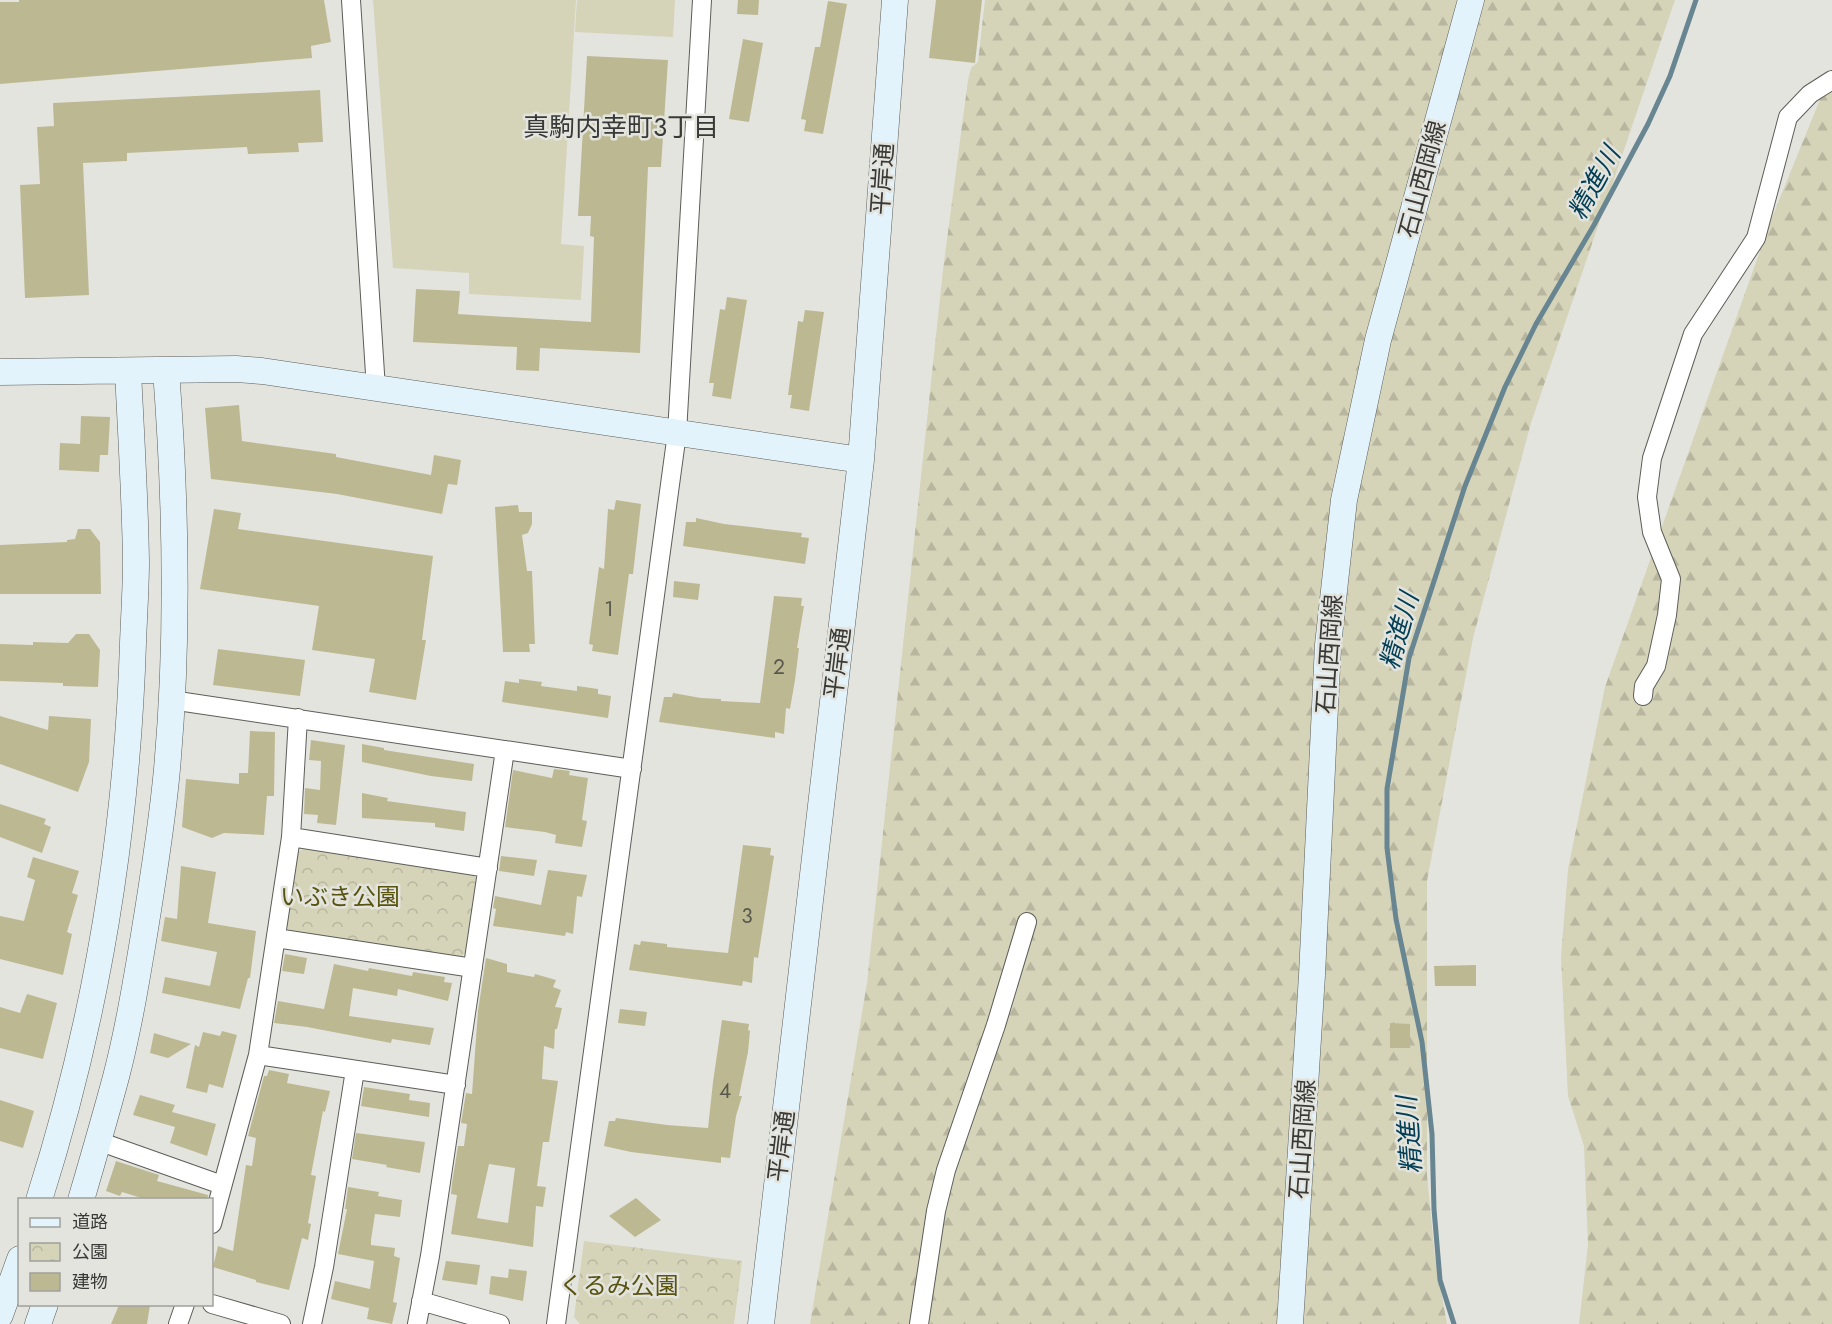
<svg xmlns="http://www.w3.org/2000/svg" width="1832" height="1324" viewBox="0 0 1832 1324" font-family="Jost,'Noto Sans JP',sans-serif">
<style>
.green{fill:#d5d3b8}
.forest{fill:url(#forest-firs)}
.park{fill:url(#park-crowns)}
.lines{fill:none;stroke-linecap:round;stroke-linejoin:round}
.stream{stroke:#688592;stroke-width:5}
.building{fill:#bcb992;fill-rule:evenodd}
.street-casing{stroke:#5d5d59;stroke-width:20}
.secondary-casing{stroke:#5d5d59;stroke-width:27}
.street{stroke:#fff;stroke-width:18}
.secondary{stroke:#e3f3fb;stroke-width:26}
.labels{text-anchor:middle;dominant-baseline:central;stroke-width:5;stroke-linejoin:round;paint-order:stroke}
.number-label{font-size:21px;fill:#5a594e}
.street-label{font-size:24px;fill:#393937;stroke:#e4e4df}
.park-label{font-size:24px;fill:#595310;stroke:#e4e4df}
.neighbourhood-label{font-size:26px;fill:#393937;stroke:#e4e4df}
.water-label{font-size:26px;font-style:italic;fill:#023e54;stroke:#e4e4df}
</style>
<defs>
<pattern id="forest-firs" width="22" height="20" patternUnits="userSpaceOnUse" patternTransform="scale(1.5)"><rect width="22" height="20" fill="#d5d3b8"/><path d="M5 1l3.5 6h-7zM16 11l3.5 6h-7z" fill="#b8b69f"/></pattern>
<pattern id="park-crowns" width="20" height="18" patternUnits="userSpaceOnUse" patternTransform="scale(1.5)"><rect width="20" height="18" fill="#d5d3b8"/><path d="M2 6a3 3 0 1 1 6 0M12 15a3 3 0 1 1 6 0" fill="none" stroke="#b8b69f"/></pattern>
</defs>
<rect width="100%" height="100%" fill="#e4e4df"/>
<path class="green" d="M 373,0 L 576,0 L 561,244 L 584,246 L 581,300 L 469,294 L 469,273 L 393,268 Z
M 577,0 L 675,0 L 673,37 L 575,32 Z"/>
<path class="forest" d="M 985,0 L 1675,0 L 1531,423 L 1473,638 L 1427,881 L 1427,1175 L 1435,1258 L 1447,1324 L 810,1324 L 867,983 L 943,270 L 968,80 L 971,68 L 978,62 Z
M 1832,70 L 1832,1324 L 1579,1324 L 1588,1245 L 1584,1146 L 1568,1096 L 1561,957 L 1568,869 L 1605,687 L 1771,220 Z"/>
<path class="park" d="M 306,848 L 472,874 L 479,881 L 469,951 L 460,957 L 290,932 L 286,924 L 297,852 Z
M 584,1241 L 742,1261 L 734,1324 L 580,1324 L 574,1317 Z"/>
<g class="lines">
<path class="stream" d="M 1454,1324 L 1440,1280 L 1434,1209 L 1432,1134 L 1422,1042 L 1396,919 L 1387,848 L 1387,789 L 1409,658 L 1465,486 L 1505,387 L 1536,324 L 1594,225 L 1648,124 L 1670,76 L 1696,0"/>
</g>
<path class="building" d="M 19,0 L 324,0 L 331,42 L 311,46 L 312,58 L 0,84 L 0,2 L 19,2 Z
M 738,0 L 759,0 L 758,15 L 737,14 Z
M 936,0 L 982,0 L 975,63 L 929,58 Z
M 828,1 L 847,4 L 823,134 L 804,131 L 806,120 L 801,119 L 815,47 L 820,47 Z
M 743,39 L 763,43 L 749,122 L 729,119 Z
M 587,56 L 668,60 L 661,167 L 648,167 L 640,353 L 540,348 L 539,371 L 516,370 L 517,347 L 413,342 L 416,289 L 460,291 L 458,314 L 591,322 L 594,237 L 590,236 L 591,216 L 578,216 Z
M 320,90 L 323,142 L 298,143 L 299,152 L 248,154 L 247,147 L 127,153 L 127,161 L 83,163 L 89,295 L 25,298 L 20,185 L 40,184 L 37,127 L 54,126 L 53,103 Z
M 727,297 L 747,300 L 731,399 L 712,396 L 714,383 L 709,383 L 720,309 L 725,310 Z
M 805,310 L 824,312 L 809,411 L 790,408 L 792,395 L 788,395 L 798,321 L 803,322 Z
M 239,405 L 242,441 L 336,454 L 336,457 L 431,475 L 434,455 L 461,460 L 457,485 L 448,484 L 442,514 L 337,494 L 211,479 L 205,408 Z
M 81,416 L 110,417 L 108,455 L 100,455 L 99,472 L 59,470 L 60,443 L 80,444 Z
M 616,500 L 641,504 L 633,574 L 629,574 L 618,655 L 592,651 L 593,645 L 589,644 L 599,567 L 604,569 L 608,509 L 614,510 Z
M 518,505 L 519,512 L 532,512 L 532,524 L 528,533 L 522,535 L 527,571 L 532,571 L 535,644 L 529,644 L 530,652 L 503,652 L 495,507 Z
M 214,509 L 241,513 L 238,529 L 433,556 L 422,640 L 426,640 L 416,700 L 369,692 L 375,659 L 312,650 L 319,606 L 200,589 Z
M 696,518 L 724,524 L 802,533 L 801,537 L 809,538 L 805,564 L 683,546 L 686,522 L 696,522 Z
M 78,529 L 90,529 L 100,542 L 101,594 L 0,594 L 0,545 L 67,542 L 67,540 L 75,539 Z
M 674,581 L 700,584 L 698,600 L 673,597 Z
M 774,596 L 802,598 L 801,606 L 804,606 L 797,648 L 799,648 L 795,680 L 790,709 L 786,708 L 784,734 L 775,732 L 775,738 L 659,722 L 664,697 L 672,697 L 673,693 L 701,698 L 721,699 L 721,701 L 760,703 Z
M 76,634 L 89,634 L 100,650 L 98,687 L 63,686 L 63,683 L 0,681 L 0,644 L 33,645 L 33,642 L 68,643 Z
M 218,649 L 305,660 L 300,696 L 213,685 Z
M 519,679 L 542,682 L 541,686 L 577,691 L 577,686 L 598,689 L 598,694 L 611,696 L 608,718 L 502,702 L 505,681 L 519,683 Z
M 0,716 L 48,730 L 49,716 L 91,719 L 89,762 L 78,792 L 0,764 Z
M 250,731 L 275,732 L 274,796 L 267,796 L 264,835 L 224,833 L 212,838 L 182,827 L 186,779 L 239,784 L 239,773 L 248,773 Z
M 311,740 L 345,745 L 336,825 L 317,823 L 318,815 L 304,814 L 305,788 L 320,790 L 321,761 L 309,760 Z
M 362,744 L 384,748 L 384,750 L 474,764 L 472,781 L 431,776 L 362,762 Z
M 554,769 L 570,771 L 569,775 L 588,778 L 582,820 L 587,821 L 582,847 L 555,843 L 556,835 L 545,832 L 505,827 L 513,770 L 552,778 Z
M 362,793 L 388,798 L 387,801 L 466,812 L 464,831 L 435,827 L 435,823 L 362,818 Z
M 0,804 L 46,819 L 44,824 L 51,827 L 42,853 L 0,837 Z
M 743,845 L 771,848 L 770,855 L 774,856 L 758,958 L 754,957 L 752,983 L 743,981 L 742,986 L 629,970 L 634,944 L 640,945 L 641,941 L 667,944 L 667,947 L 728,953 Z
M 501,856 L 537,860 L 534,876 L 499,871 Z
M 33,857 L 79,871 L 72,893 L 78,895 L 67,932 L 72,934 L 63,975 L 0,959 L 0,916 L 24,921 L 35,880 L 27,877 Z
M 181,866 L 216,872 L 208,923 L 256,931 L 250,978 L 248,978 L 240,1009 L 162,993 L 165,977 L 210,986 L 217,952 L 161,941 L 165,917 L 177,919 Z
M 548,870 L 587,875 L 582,897 L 577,896 L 573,934 L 566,932 L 565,936 L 493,926 L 496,909 L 493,908 L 495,896 L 541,905 Z
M 285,954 L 307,958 L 304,974 L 282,971 Z
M 486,958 L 507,964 L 507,972 L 534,977 L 535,974 L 556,980 L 553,987 L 561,990 L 555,1007 L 562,1008 L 557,1029 L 555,1029 L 554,1049 L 544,1046 L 542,1079 L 558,1081 L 549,1142 L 543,1142 L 537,1186 L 546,1187 L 543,1207 L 536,1206 L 533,1247 L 451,1234 L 457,1195 L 451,1194 L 452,1183 L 458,1146 L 464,1146 L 467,1124 L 461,1123 L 466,1093 L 472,1094 L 478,1011 ZM 489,1164 L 515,1168 L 508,1223 L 477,1218 Z
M 334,964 L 368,971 L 369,968 L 412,976 L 413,972 L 445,977 L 444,982 L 452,983 L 448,1001 L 398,989 L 397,996 L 353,988 L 349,1016 L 434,1028 L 430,1045 L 392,1039 L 391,1043 L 307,1027 L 274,1023 L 278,1001 L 324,1009 Z
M 1476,965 L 1476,986 L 1435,986 L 1434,966 Z
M 27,994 L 57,1003 L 43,1059 L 0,1048 L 0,1007 L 20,1013 Z
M 620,1009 L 647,1012 L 645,1026 L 618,1023 Z
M 722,1020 L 749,1024 L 748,1030 L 750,1031 L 748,1052 L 739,1096 L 742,1096 L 736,1116 L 730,1158 L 721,1157 L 721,1163 L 631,1152 L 604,1146 L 609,1121 L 615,1121 L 616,1118 L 667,1125 L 708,1128 L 713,1082 Z
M 1390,1023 L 1410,1024 L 1410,1048 L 1390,1048 Z
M 222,1031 L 237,1035 L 223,1088 L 209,1084 L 207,1093 L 186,1088 L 195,1045 L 199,1047 L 203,1032 L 220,1036 Z
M 154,1033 L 191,1044 L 168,1058 L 150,1053 Z
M 269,1070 L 289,1074 L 287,1083 L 330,1091 L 325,1112 L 323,1111 L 311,1175 L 316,1176 L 308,1223 L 311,1224 L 308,1240 L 302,1238 L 289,1290 L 256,1282 L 256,1280 L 213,1267 L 218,1246 L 233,1251 L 246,1165 L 252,1166 L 256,1138 L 248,1136 L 264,1076 L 267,1076 Z
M 364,1087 L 410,1094 L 409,1100 L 430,1103 L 429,1117 L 361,1106 Z
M 140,1095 L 175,1105 L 172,1112 L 216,1124 L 207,1156 L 170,1143 L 175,1127 L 133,1115 Z
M 0,1100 L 34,1111 L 23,1148 L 0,1141 Z
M 356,1133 L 425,1142 L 420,1173 L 386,1167 L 387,1165 L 352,1159 Z
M 116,1161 L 159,1175 L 157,1181 L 208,1195 L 207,1200 L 148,1200 L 122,1192 L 120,1196 L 106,1191 Z
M 348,1187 L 379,1192 L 378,1196 L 402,1200 L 400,1217 L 375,1214 L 371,1240 L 371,1245 L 395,1248 L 394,1256 L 400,1258 L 393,1302 L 397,1303 L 392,1324 L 367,1319 L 369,1308 L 331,1299 L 335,1281 L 370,1289 L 374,1261 L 338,1254 L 347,1209 L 345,1209 Z
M 636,1198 L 661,1220 L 635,1237 L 609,1216 Z
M 446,1261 L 480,1265 L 477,1285 L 442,1280 Z
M 509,1269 L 527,1271 L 523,1301 L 489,1294 L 491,1276 L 508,1278 Z
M 119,1305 L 150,1305 L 147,1324 L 111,1324 Z"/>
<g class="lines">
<g class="street-casing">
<path id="street" d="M 351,0 L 376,389
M 1643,696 L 1644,686 L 1656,666 L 1667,615 L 1671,579 L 1652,532 L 1647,497 L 1652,458 L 1693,334 L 1756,238 L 1788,117 L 1810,94 L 1832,80
M 171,700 L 632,769
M 291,837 L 488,868
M 276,938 L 473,968
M 258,1055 L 456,1085
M 98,1141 L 222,1185
M 212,1224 L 258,1055 L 291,837 L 298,718
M 421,1301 L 500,1324
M 212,1304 L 281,1324
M 178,1324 L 185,1304
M 312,1324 L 324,1267 L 355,1070
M 417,1324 L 430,1256 L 505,750
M 556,1324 L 677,433 L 702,0
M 919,1324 L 936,1211 L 946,1170 L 996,1025 L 1027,922"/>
</g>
<g class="secondary-casing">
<path id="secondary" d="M 0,372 L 236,369 L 262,371 L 861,460
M 39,1200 C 97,1018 127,833 133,643 C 134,615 136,588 136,561 C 135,497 131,434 128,371
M 81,1200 C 93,1159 105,1118 116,1077 C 128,1031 136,983 144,935 C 153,880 162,825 167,769 C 179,636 176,503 166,370
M 0,1315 L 20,1259
M 38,1324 L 45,1304
M 761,1324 L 861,460 L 895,0
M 1290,1324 L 1312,975 L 1328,645 L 1344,500 L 1378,340 L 1471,0"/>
</g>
<use href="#street" class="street"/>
<use href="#secondary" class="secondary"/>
</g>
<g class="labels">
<g class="number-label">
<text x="609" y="609">1</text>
<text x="779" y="667">2</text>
<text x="747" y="916">3</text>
<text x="725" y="1091">4</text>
</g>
<g class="street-label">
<text transform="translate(882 179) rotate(-86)">平岸通</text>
<text transform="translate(1422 179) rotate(-75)">石山西岡線</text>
<text transform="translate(1329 654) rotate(-86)">石山西岡線</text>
<text transform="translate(837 663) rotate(-83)">平岸通</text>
<text transform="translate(1302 1139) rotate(-86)">石山西岡線</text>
<text transform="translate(781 1146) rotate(-83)">平岸通</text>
</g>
<g class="park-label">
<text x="340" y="896">いぶき公園</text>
<text x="619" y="1285">くるみ公園</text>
</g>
<g class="neighbourhood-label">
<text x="621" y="127">真駒内幸町3丁目</text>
</g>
<g class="water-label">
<text transform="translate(1594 183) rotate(-61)">精進川</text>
<text transform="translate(1399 631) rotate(-74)">精進川</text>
<text transform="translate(1409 1135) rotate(-94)">精進川</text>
</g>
</g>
<rect x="18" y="1198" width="195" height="108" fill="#e4e4df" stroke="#a0a09c" stroke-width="1.5"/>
<rect x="30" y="1218" width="30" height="9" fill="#e3f3fb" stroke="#a0a09c" stroke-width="1.5"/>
<text x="72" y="1228" font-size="18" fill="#393937">道路</text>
<rect x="30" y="1243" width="30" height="18" fill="url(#park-crowns)" stroke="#a0a09c" stroke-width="1.5"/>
<text x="72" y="1258" font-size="18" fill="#393937">公園</text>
<rect x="30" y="1273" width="30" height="18" fill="#bcb992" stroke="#a0a09c" stroke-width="1.5"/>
<text x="72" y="1288" font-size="18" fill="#393937">建物</text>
</svg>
